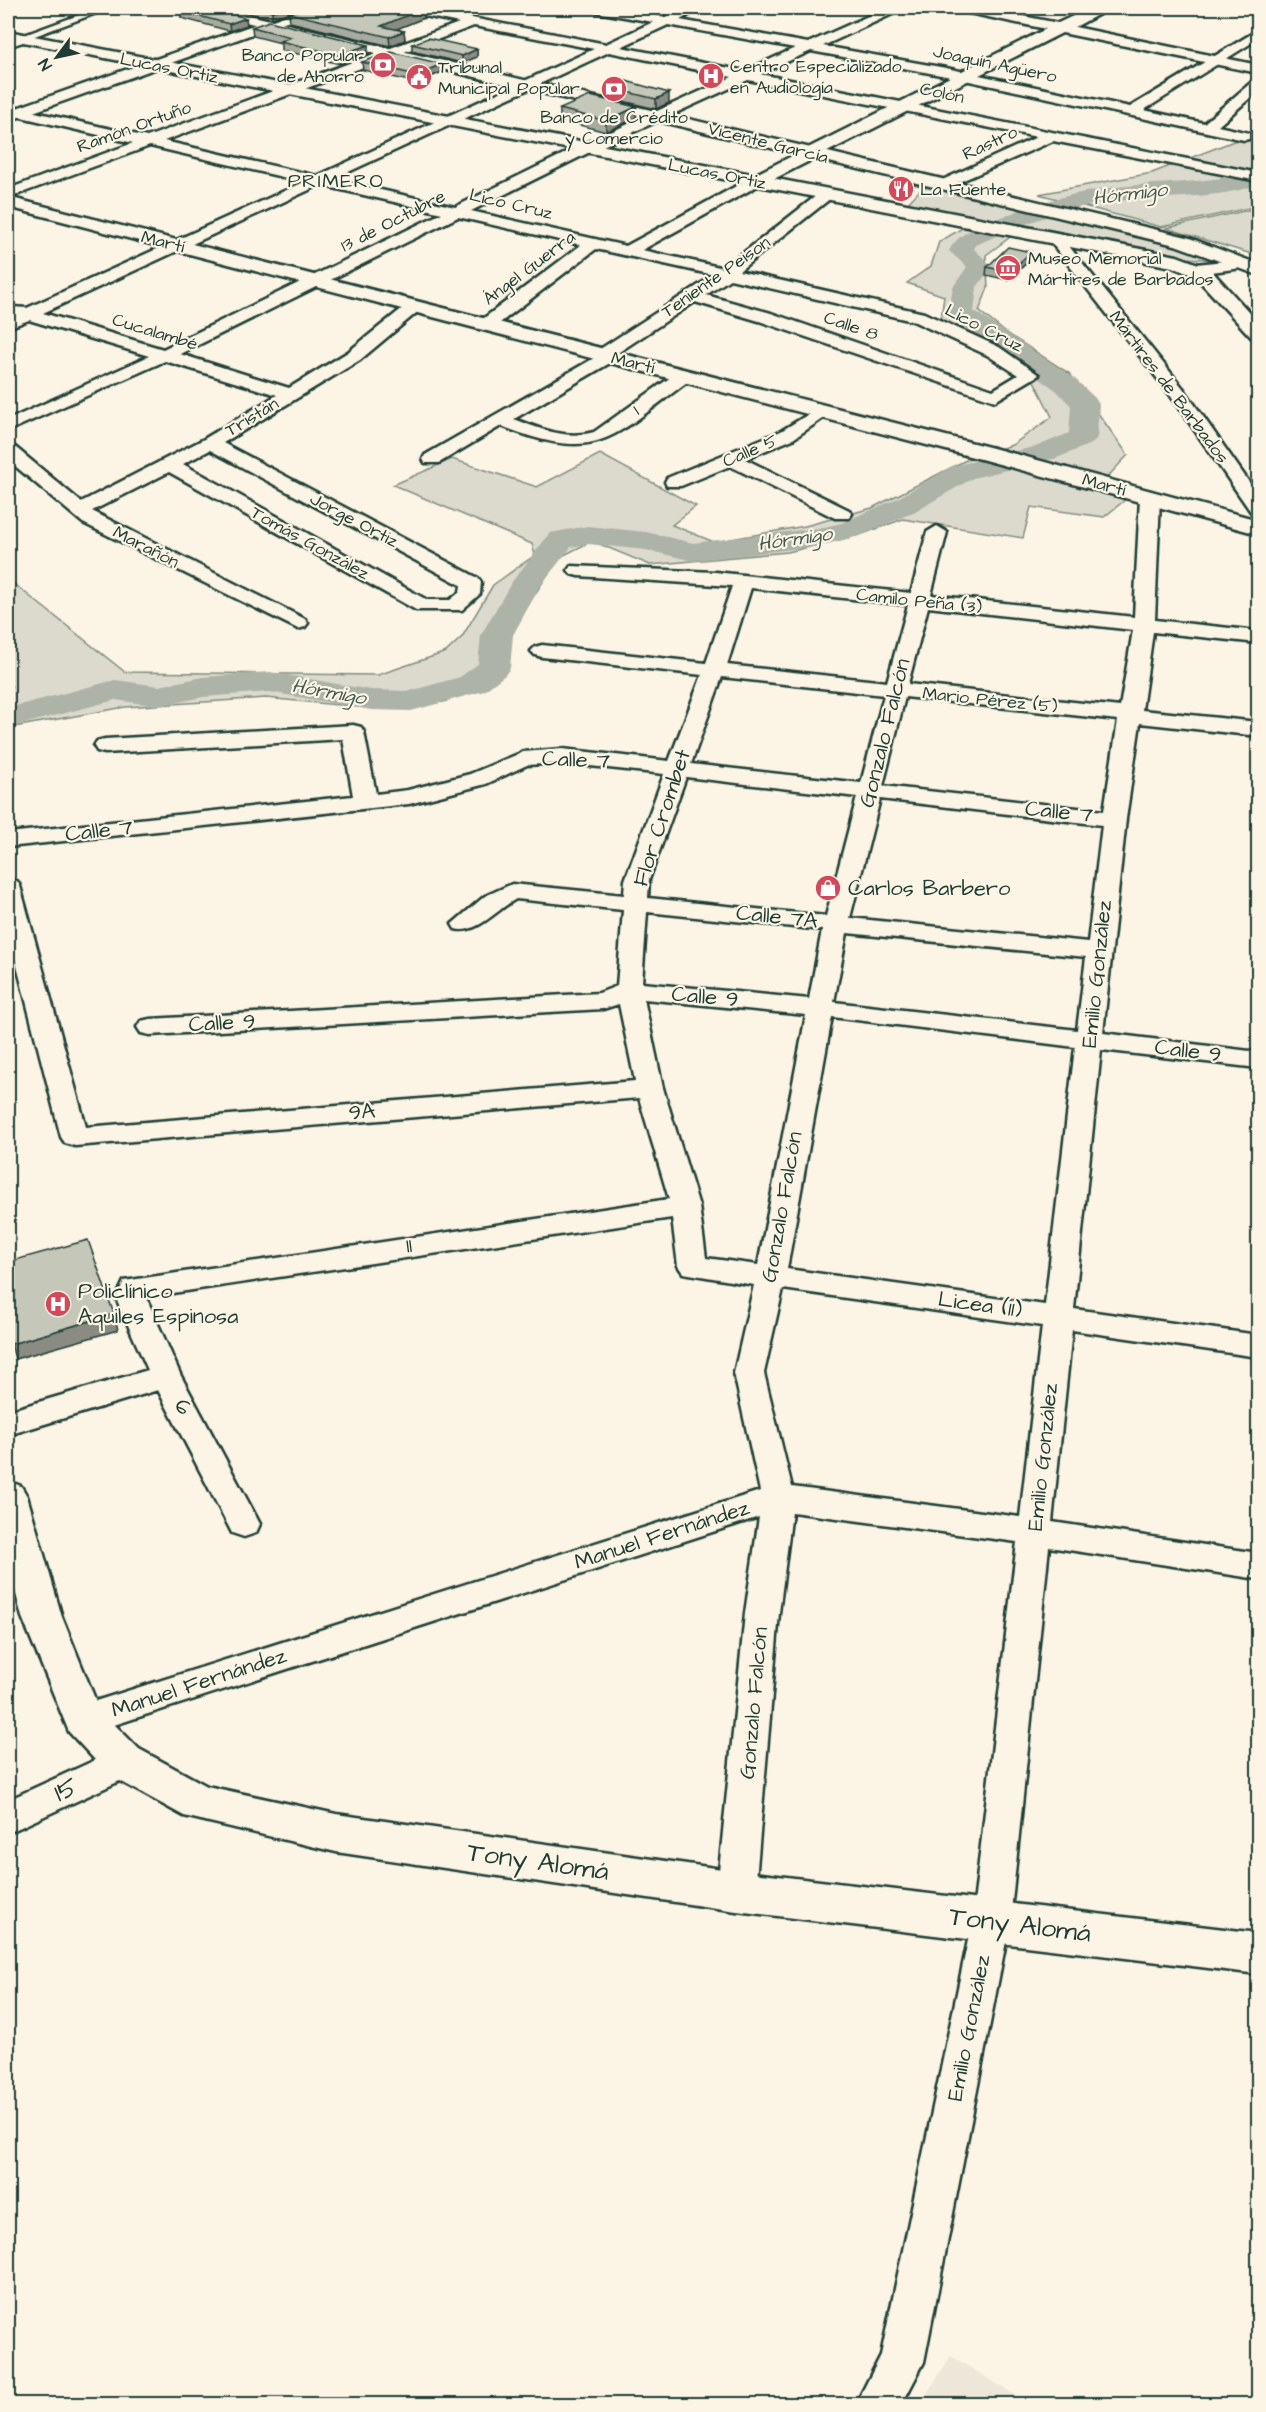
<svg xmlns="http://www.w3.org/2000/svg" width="1266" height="2412" viewBox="0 0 1266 2412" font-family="'Architects Daughter',sans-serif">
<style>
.built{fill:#ece7d8}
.green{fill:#dcdacc;stroke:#7e8c80;stroke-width:1.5}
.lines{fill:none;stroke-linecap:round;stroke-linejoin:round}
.river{fill:#aeb3a7;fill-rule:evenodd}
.pedestrian-casing{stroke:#1f3d34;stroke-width:5}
.minor-casing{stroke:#1f3d34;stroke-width:5}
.tertiary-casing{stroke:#1f3d34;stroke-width:5}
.secondary-casing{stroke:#1f3d34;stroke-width:5}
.primary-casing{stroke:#1f3d34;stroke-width:5}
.pedestrian{fill:#fcf5e5;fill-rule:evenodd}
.minor{fill:#fcf5e5;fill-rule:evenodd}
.tertiary{fill:#fcf5e5;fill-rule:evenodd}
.secondary{fill:#fcf5e5;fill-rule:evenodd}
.primary{fill:#fcf5e5;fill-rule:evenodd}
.wall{fill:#a9ab9f;stroke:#1f3d34;stroke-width:1.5}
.shaded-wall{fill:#8a8b82;stroke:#1f3d34;stroke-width:1.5}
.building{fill:#c5c7b9;stroke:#1f3d34;stroke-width:1.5}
.labels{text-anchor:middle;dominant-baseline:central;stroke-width:4.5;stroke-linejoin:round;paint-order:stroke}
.far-poi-label{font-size:18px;fill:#1f3d34;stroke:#fcf5e5;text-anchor:start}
.far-street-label{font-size:18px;fill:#1f3d34;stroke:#fcf5e5}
.far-neighbourhood-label{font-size:20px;letter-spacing:1.5px;fill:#1f3d34;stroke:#fcf5e5}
.far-water-label{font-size:20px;font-style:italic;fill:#435a51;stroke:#fcf5e5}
.street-label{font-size:22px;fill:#1f3d34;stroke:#fcf5e5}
.poi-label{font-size:22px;fill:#1f3d34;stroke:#fcf5e5;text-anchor:start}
.near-street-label{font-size:27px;fill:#1f3d34;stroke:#fcf5e5}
</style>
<rect width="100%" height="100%" fill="#fcf5e5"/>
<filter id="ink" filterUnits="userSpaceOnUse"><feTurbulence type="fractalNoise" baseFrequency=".0167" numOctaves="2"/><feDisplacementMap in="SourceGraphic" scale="12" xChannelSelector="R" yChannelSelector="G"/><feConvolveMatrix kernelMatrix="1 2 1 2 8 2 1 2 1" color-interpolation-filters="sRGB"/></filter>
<g filter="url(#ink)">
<path class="built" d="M 951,2356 L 1030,2404 L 920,2404 Z"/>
<path class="green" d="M 1258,128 L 1258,206 L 1161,227 L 1039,194 L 1152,173 L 1249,135 Z
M 929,186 L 1120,230 L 1197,251 L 1216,260 L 1168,257 L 905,206 L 919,191 Z
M 1258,208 L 1258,256 L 1166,228 Z
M 964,227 L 1013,235 L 986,255 L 988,288 L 979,311 L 1005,332 L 1070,374 L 1128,455 L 1099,486 L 1125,500 L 1104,517 L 1031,507 L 1023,538 L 903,519 L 860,535 L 788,552 L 650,565 L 592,541 L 558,558 L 514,627 L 501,668 L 492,682 L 444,702 L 369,708 L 266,698 L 125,707 L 8,728 L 8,689 L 12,687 L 8,683 L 8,579 L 125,672 L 378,675 L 446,652 L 462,637 L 493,585 L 535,555 L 532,544 L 393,485 L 452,459 L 537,487 L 600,454 L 696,506 L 672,525 L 714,542 L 805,526 L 872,508 L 970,458 L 1012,445 L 1052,417 L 1034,381 L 982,341 L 941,318 L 944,296 L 907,283 L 931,266 L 939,242 Z"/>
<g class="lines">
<path class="river" d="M 1258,171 L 1258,185 C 1213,200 1164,196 1116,201 C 1067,207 1021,224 976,245 L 974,249 L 992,266 L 977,287 L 974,311 L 1074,378 L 1095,398 L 1099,404 L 1097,437 L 1093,443 L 1057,458 L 973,478 L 916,511 L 862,535 L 819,546 L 693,561 L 646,550 L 588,544 L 571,547 L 540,586 L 513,635 L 510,668 L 505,675 L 484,691 L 411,711 L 371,710 L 270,692 L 203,697 L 159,706 L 115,700 L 8,728 L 8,708 L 115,680 L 159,686 L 203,677 L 270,672 L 371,690 L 410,691 L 460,677 L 478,664 L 481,635 L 511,583 L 550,533 L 588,526 L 646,532 L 693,543 L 819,528 L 842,523 L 896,499 L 953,466 L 1038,446 L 1069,433 L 1071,406 L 1056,390 L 952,319 L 948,314 L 953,287 L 967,267 L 949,251 C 959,232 977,227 997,219 C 1035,203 1075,192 1117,187 C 1165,182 1211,183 1258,171 Z"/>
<g class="pedestrian-casing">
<path id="pedestrian" d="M 98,8 L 110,8 L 24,40 L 16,38 Z"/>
</g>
<g class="minor-casing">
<path id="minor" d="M 307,8 L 324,8 L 270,27 L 264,23 Z
M 399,8 L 421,8 L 606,44 L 653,22 L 596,12 L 590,8 L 614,8 L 665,17 L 686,8 L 701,8 L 680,20 L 808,43 L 886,8 L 901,8 L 899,11 L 823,46 L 946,68 L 1130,107 L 1258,30 L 1258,39 L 1144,110 L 1204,123 L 1253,81 L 1258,80 L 1258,91 L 1218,126 L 1249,133 L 1249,139 L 1244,140 L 946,76 L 811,51 L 760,74 L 1258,173 L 1258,181 L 1053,141 L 943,189 L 938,188 L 936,185 L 938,182 L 1037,137 L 748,80 L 592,151 L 471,211 L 626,246 L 751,178 L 761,178 L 763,181 L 761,184 L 642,250 L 724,268 L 821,192 L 831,192 L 833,195 L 831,198 L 739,271 L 924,313 L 999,347 L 1039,375 L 995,401 L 759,321 L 695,302 L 616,354 L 615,360 L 514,419 C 540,429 566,440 594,432 L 678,372 L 690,372 L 693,376 L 690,380 C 611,437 601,465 501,426 L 439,463 L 425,463 L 423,459 L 425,455 L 596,357 L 597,351 L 714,275 L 596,249 L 492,329 L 486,330 L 478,325 L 480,321 L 581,245 L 458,217 L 180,354 L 289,388 L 348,352 L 409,303 L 421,303 L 423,306 L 421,309 L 360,360 L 223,443 L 478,578 L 481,582 L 480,594 L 462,610 L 416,610 L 169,472 L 92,511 L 305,619 L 308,623 L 305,627 L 298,629 L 83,523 L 8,460 L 8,446 L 15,447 L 81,502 L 204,439 L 277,395 L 165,361 L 8,431 L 8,420 L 149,356 L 29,320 L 8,328 L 8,317 L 13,315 L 10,311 L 12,307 L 27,308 L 304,182 L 150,146 L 8,198 L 8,189 L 133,143 L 8,114 L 8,106 L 147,137 L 459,23 L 405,12 ZM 668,25 L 795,48 L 745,71 L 621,47 ZM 474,26 L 594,49 L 317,176 L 164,141 ZM 609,52 L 732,77 L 582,145 L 455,207 L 333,179 ZM 320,185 L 442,213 L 163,349 L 43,313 ZM 730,279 L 913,321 L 987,355 L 1018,375 L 993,390 L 771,313 L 706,295 ZM 210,450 L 461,585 L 460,592 L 450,600 L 427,600 L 183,464 Z
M 21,34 L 26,35 L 26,41 L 8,47 L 8,39 Z
M 1055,233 L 1060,235 L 1183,388 L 1258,495 L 1258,514 L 1251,512 L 1171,396 L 1050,241 L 1047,238 Z
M 1244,259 L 1250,261 L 1252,264 L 1250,267 L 1196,274 L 1188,269 L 1196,264 Z
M 822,406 L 828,407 L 831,411 L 828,415 L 793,439 L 745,459 L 849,510 L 852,514 L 849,518 L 835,518 L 730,466 L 681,486 L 667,486 L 665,482 L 667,478 L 781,431 Z
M 1150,491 L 1160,497 L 1155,620 L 1258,631 L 1258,643 L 1153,632 L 1142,710 L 1258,722 L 1258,736 L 1140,723 L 1126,819 L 1103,1033 L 1258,1052 L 1258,1068 L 1101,1050 L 1074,1309 L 1258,1335 L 1258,1357 L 1072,1330 L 1052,1522 L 1258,1553 L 1258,1579 L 1049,1547 L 1010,1921 L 924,2362 L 902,2404 L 856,2404 L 881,2355 L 972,1921 L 1017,1542 L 792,1512 L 779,1613 L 755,1891 L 749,1903 L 736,1908 L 723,1903 L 717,1891 L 745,1613 L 759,1517 L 83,1735 L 70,1731 L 65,1720 L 70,1709 L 83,1705 L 760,1491 L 734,1373 L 754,1285 L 683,1273 L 678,1266 L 672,1218 L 146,1297 L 181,1376 L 260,1524 L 256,1533 L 244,1537 L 232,1533 L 158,1390 L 8,1435 L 8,1411 L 148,1370 L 116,1298 L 124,1281 L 669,1199 L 639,1098 L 75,1146 L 65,1143 L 61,1137 L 8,931 L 8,879 L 17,881 L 20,886 L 86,1127 L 635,1081 L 619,1004 L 603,1009 L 150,1035 L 141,1033 L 137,1027 L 141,1021 L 150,1019 L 599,993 L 617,986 L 623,910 L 516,899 C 497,909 477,935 455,929 L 452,924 L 485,896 L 512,884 L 624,895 L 625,880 L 664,774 L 562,763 L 527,765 L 486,784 L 409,804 L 8,847 L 8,833 L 353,796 L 343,739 L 105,753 L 97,751 L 94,746 L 97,741 L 105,739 L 353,725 L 361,727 L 364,732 L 376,794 L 408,790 L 470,774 L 523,752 L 562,749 L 669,761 L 702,675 L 542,657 L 535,655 L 531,651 L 535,647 L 542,645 L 706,663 L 732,586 L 578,576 L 571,574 L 568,570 L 571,566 L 715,572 L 911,593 L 927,532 L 937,526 L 947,532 L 931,595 L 1134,617 L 1140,497 ZM 751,588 L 908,605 L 887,682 L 727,665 ZM 928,607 L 1133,630 L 1120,707 L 908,684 ZM 722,677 L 884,695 L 861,783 L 691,764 ZM 905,697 L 1118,720 L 1104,811 L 883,786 ZM 686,777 L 857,797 L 826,916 L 648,898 L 649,880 ZM 880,799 L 1102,825 L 1088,942 L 850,918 ZM 647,912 L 822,930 L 809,999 L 642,983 ZM 847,933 L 1086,957 L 1077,1030 L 834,1002 ZM 644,999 L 806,1015 L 758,1265 L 706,1258 L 699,1206 L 663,1088 ZM 832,1017 L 1075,1047 L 1045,1305 L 787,1269 ZM 783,1289 L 1042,1326 L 1020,1517 L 792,1487 L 764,1373 Z
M 124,1747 L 137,1751 L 142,1762 L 137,1773 L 8,1833 L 8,1800 Z"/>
</g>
<g class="tertiary-casing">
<path id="tertiary" d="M 957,8 L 983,8 L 1058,23 L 1090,8 L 1107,8 L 1105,11 L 1075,27 L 1258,65 L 1258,73 L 1062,33 L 762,185 L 750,185 L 747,181 L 750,177 L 1046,29 L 964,12 Z
M 270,19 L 277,23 L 275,26 L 8,121 L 8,111 Z
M 8,1481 L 21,1486 L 27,1496 L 62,1617 L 99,1709 L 139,1749 L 207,1786 L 336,1814 L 736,1871 L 1258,1933 L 1258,1974 L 736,1911 L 336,1852 L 184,1816 L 109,1775 L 69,1732 L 22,1617 L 8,1563 Z"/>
</g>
<g class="secondary-casing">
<path id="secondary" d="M 8,197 L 993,448 L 1258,520 L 1258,534 L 977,458 L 8,207 Z"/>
</g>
<g class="primary-casing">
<path id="primary" d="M 197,8 L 220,8 L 1187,237 L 1258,264 L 1258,275 L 1175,245 L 204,12 Z
M 8,31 L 1177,256 L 1209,268 L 1258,322 L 1258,339 L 1251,337 L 1195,276 L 1172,267 L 8,39 Z"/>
</g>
<use href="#pedestrian" class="pedestrian"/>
<use href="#minor" class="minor"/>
<use href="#tertiary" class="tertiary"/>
<use href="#secondary" class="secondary"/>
<use href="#primary" class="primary"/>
</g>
<path class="wall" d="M 223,8 L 302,8 L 272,18 Z
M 423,9 L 424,18 L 396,29 L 404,31 L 405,40 L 390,46 L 290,22 L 289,13 Z
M 180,11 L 247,25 L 230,31 L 181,18 Z
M 252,27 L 368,54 L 340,64 L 281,50 L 281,43 L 253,36 Z
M 412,44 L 477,49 L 477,57 L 462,63 L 412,51 Z
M 362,62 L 442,64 L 442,72 L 417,83 L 363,70 Z
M 626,81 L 669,103 L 656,109 L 610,98 L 610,88 Z
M 636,107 L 636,118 L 606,132 L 560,120 L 560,109 Z
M 1030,260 L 1008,280 L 986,275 L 987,267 Z"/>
<path class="shaded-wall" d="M 283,8 L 302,8 L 272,18 L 272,11 Z
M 423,9 L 424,18 L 382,35 L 381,26 Z
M 246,18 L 247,25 L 230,31 L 229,24 Z
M 404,31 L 405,40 L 390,46 L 389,37 Z
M 368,45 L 368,54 L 340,64 L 339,55 Z
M 477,49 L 477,57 L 462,63 L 462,56 Z
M 442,64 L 442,72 L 417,83 L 416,75 Z
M 669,93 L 669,103 L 656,109 L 656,99 Z
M 636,107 L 636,118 L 606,132 L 606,121 Z
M 1031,252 L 1030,260 L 1008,280 L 1009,272 Z
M 114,1314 L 118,1330 L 15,1359 L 11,1344 Z"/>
<path class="building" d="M 190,8 L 209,8 L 246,18 L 229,24 L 180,11 Z
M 253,8 L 283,8 L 272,11 Z
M 307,8 L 415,8 L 423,9 L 381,26 L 404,31 L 389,37 L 289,13 Z
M 269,21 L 368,45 L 339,55 L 280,41 L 291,37 L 252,27 Z
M 428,38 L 477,49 L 462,56 L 412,44 Z
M 391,52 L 442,64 L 416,75 L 362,62 Z
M 626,81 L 669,93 L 656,99 L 610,88 Z
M 590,96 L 636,107 L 606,121 L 560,109 Z
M 1008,247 L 1031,252 L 1009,272 L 987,267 Z
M 88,1240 L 114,1314 L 11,1344 L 8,1333 L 8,1262 Z"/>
</g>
<defs>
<g id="bank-disc" transform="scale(1.35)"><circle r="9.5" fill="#d1495b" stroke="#fcf5e5"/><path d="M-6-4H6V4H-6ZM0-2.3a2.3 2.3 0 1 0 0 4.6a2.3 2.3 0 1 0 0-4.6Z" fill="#fff"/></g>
<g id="hospital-disc" transform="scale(1.35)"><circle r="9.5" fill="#d1495b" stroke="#fcf5e5"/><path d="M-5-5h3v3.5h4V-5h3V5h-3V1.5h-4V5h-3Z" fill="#fff"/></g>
<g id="civic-disc" transform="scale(1.35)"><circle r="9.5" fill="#d1495b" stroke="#fcf5e5"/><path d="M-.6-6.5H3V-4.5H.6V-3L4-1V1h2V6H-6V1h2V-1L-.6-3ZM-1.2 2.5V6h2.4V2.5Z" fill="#fff"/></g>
<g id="restaurant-disc" transform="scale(1.35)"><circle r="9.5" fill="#d1495b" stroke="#fcf5e5"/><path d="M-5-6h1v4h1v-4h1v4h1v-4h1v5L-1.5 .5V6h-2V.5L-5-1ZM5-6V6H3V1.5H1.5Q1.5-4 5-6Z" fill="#fff"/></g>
<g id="museum-disc" transform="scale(1.35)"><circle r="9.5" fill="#d1495b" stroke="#fcf5e5"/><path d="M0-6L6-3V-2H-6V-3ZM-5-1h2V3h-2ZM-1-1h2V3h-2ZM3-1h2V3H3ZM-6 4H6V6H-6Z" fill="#fff"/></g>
<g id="shop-disc" transform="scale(1.35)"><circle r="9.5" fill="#d1495b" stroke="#fcf5e5"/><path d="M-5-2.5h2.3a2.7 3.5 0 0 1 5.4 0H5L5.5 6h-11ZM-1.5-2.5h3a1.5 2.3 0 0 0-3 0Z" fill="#fff"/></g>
</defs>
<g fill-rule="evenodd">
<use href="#bank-disc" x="383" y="65"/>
<use href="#hospital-disc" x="711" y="76"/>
<use href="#civic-disc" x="419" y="77"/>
<use href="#bank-disc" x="614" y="89"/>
<use href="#restaurant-disc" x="901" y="189"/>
<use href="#museum-disc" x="1008" y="268"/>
<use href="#shop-disc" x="828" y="888"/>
<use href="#hospital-disc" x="58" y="1304"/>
</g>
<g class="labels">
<g class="far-poi-label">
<text x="364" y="55" text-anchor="end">Banco Popular<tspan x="364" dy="21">de Ahorro</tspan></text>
<text x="730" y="66">Centro Especializado<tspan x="730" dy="21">en Audiología</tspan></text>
<text x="438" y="67">Tribunal<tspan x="438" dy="21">Municipal Popular</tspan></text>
<text x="614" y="117" text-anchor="middle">Banco de Crédito<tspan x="614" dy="21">y Comercio</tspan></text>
<text x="920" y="189">La Fuente</text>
<text x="1028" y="258">Museo Memorial<tspan x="1028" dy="21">Mártires de Barbados</tspan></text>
</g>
<g class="far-street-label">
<text transform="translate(995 64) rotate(12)">Joaquín Agüero</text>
<text transform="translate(169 68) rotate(11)">Lucas Ortiz</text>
<text transform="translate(942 93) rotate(12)">Colón</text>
<text transform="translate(134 127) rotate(-20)">Ramón Ortuño</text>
<text transform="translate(768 143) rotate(14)">Vicente García</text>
<text transform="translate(990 143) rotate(-25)">Rastro</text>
<text transform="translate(717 174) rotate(11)">Lucas Ortiz</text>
<text transform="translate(511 204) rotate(13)">Lico Cruz</text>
<text transform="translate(393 221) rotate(-27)">13 de Octubre</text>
<text transform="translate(163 242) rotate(14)">Martí</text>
<text transform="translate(529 268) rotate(-37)">Ángel Guerra</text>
<text transform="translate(716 277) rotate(-35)">Teniente Peison</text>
<text transform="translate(851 326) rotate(19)">Calle 8</text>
<text transform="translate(984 328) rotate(27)">Lico Cruz</text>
<text transform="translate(155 332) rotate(17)">Cucalambé</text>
<text transform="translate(633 363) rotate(14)">Martí</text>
<text transform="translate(1169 387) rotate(53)">Mártires de Barbados</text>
<text transform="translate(636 410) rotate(-36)">1</text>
<text transform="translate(252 417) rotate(-31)">Tristán</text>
<text transform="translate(750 451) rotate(-23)">Calle 5</text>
<text transform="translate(1104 485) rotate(15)">Martí</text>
<text transform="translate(354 520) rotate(28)">Jorge Ortiz</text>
<text transform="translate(310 543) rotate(29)">Tomás González</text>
<text transform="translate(146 547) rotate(27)">Marañón</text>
<text transform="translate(919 601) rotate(6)">Camilo Peña (3)</text>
<text transform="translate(990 700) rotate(6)">Mario Pérez (5)</text>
</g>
<g class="far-neighbourhood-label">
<text x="336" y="181">PRIMERO</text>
</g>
<g class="far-water-label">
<text transform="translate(1130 194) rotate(-7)">Hórmigo</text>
<text transform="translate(795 539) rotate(-8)">Hórmigo</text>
<text transform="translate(329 692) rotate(10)">Hórmigo</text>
</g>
<g class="street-label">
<text transform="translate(885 733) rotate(-76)">Gonzalo Falcón</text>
<text transform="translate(576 760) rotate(2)">Calle 7</text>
<text transform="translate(1059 812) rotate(6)">Calle 7</text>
<text transform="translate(662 818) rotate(-72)">Flor Crombet</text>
<text transform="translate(99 831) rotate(-6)">Calle 7</text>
<text transform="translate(777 917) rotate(6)">Calle 7A</text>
<text transform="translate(1097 974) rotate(-84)">Emilio González</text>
<text transform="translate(705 997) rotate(5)">Calle 9</text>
<text transform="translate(222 1023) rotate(-3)">Calle 9</text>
<text transform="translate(1188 1051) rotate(7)">Calle 9</text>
<text transform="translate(362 1112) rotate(-5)">9A</text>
<text transform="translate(782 1207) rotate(-80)">Gonzalo Falcón</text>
<text transform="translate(409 1246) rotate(-9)">11</text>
<text transform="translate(980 1305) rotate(8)">Licea (11)</text>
<text transform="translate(183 1407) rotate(62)">6</text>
<text transform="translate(1043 1457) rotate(-84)">Emilio González</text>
<text transform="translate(662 1535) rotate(-18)">Manuel Fernández</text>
<text transform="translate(199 1683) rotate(-18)">Manuel Fernández</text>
<text transform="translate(754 1703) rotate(-85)">Gonzalo Falcón</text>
<text transform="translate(969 2028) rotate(-79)">Emilio González</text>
</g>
<g class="poi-label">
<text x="848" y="888">Carlos Barbero</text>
<text x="78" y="1291">Policlínico<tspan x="78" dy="25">Aquiles Espinosa</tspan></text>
</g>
<g class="near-street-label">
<text transform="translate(66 1790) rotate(-25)">15</text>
<text transform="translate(538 1862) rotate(8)">Tony Alomá</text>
<text transform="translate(1020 1925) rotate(7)">Tony Alomá</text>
</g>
</g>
<rect width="1266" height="2412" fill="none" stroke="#fcf5e5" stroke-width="30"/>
<rect x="15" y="15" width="1236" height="2382" fill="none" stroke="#1f3d34" stroke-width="2" filter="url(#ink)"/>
<g transform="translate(57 57) rotate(237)" stroke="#fcf5e5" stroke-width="4.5" paint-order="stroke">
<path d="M0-4.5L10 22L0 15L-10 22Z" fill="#1f3d34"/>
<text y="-9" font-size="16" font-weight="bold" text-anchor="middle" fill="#1f3d34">N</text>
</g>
</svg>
